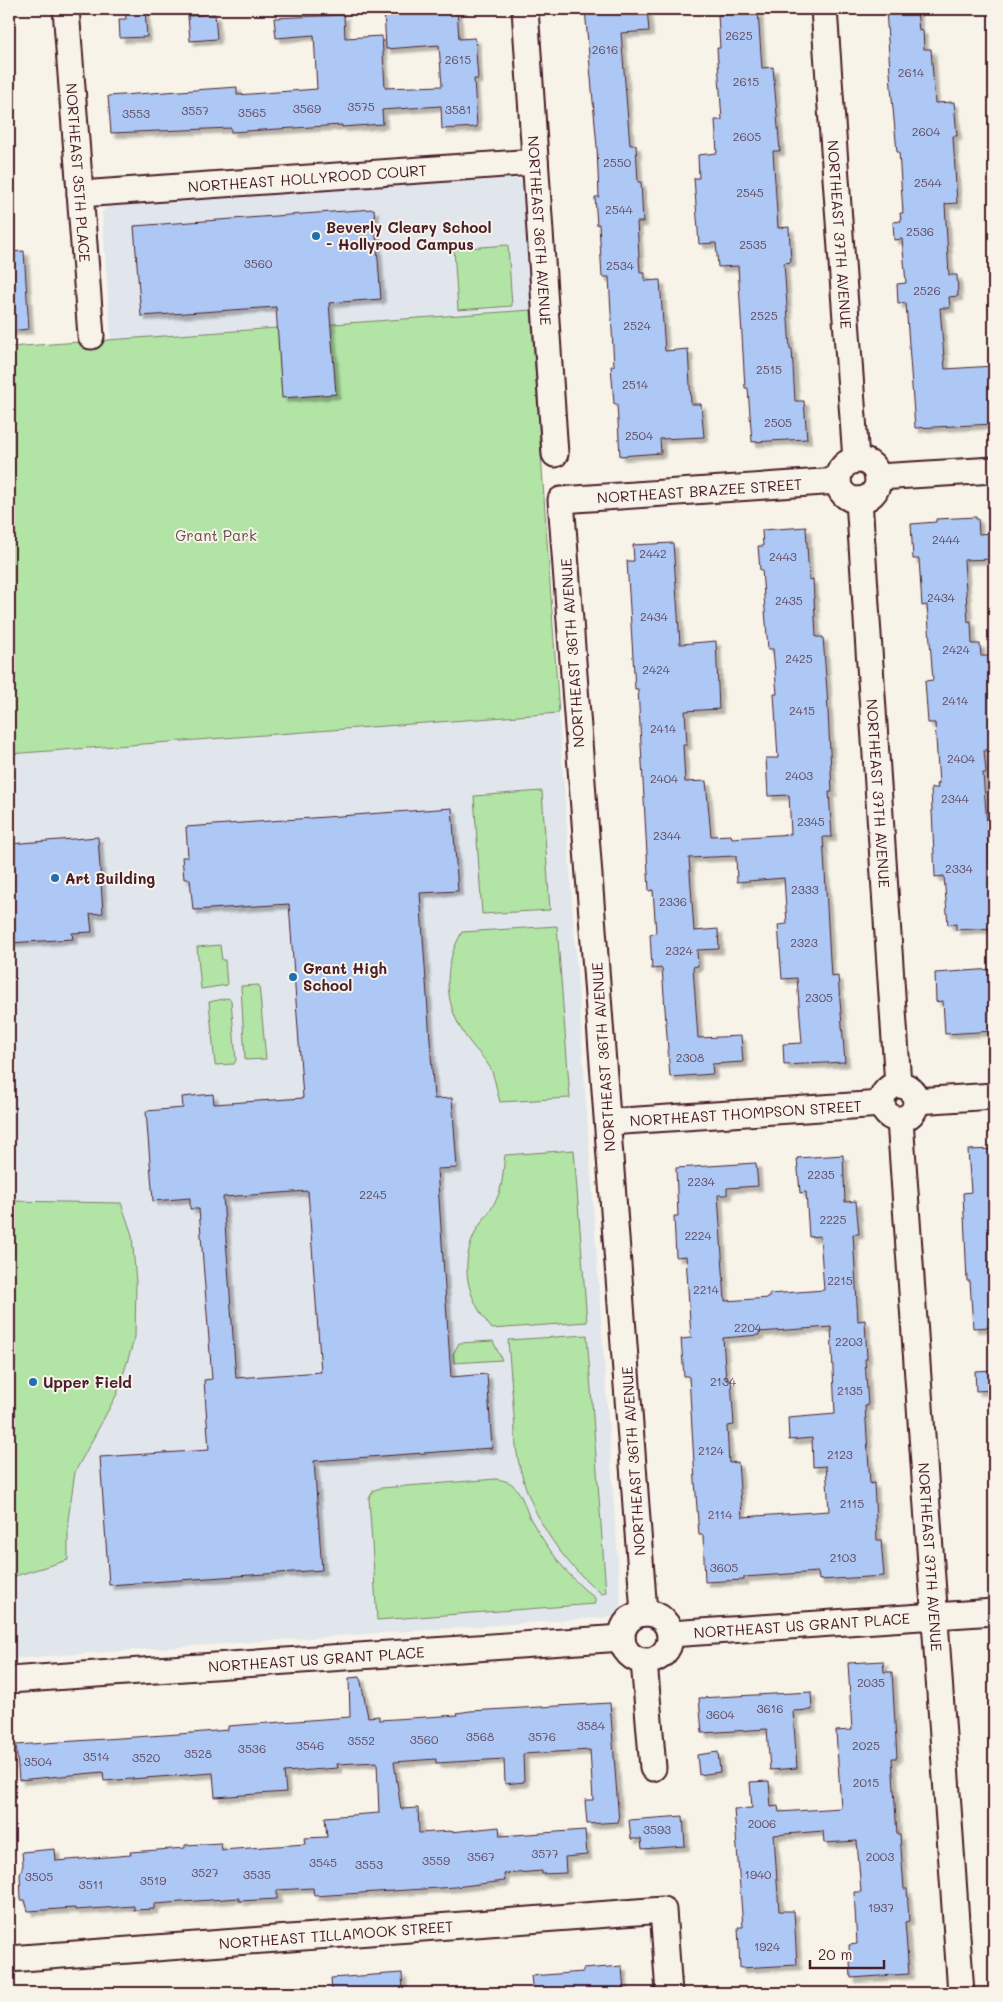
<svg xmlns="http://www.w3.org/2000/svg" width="1003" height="2002" viewBox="0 0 1003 2002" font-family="Mali,sans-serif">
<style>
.built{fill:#e1e6ec}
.green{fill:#b1e4a5;stroke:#7e8268}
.building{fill:#adc8f5;stroke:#4a1f2b;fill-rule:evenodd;filter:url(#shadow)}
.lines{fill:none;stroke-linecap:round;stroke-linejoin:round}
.minor-casing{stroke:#4a1f2b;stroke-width:29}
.minor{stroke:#f7f3e8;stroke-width:25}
.poi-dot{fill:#1f6fb2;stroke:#f7f3e8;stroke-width:2}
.labels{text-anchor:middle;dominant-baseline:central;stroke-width:4;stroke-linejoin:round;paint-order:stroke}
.number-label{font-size:12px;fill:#63495e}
.street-label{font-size:15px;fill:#4a1f2b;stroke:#f7f3e8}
.poi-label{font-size:15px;font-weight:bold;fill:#4a1f2b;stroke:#f7f3e8;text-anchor:start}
.park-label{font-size:15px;fill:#64504a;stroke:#f7f3e8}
</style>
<defs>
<filter id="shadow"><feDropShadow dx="4.5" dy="4.5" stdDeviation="1" flood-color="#0004"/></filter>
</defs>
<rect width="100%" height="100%" fill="#f7f3e8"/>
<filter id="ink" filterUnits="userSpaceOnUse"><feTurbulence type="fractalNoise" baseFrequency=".02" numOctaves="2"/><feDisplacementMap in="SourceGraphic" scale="10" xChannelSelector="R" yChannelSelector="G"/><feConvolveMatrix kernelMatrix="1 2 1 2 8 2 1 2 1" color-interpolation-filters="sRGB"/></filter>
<g filter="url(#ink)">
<path class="built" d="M 511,178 L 521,180 L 524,187 L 531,310 L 111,340 L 102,212 L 108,206 Z
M 559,713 L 621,1605 L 619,1613 L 611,1617 L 9,1659 L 9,1585 L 15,1576 L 67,1560 L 68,1520 L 75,1472 L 92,1440 L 135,1337 L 136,1282 L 132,1235 L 121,1203 L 9,1201 L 9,754 Z"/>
<path class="green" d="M 508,245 L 512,306 L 458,310 L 454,249 Z
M 531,310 L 559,713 L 9,754 L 9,347 Z
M 542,791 L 550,910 L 482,914 L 474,796 Z
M 557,926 L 570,1098 L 500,1102 C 497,1092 495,1079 491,1069 C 485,1058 476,1051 469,1041 C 444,1008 441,968 462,932 Z
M 220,945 L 222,960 L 225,960 L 227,985 L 201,989 L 197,947 Z
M 259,985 L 266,1059 L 245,1060 L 241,986 Z
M 228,998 L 231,1000 L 236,1060 L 234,1064 L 215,1065 L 209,1002 Z
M 574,1150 L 587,1322 L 492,1329 C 467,1298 458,1265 477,1229 C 483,1219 491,1211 496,1200 C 503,1188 503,1169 505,1155 Z
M 9,1201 L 121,1203 L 132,1235 L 136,1282 L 135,1337 L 117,1394 L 75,1472 L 68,1520 L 68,1560 L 15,1576 L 9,1585 Z
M 587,1335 L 606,1592 L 602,1594 C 558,1559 527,1510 517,1454 C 515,1442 515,1429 514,1416 C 512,1391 510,1365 508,1340 Z
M 493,1341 L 502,1360 L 454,1363 L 453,1354 L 459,1343 Z
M 496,1479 C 502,1480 509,1481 514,1486 C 523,1495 525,1509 531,1520 C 548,1549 568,1578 595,1598 L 595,1604 L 377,1620 L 369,1498 L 374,1490 L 381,1488 Z"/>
<path class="building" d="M 125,9 L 145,9 L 147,37 L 120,38 L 119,19 L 126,19 Z
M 384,9 L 457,9 L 459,39 L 475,38 L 478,79 L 474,79 L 477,127 L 442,129 L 441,106 L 382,110 L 383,124 L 342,127 L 342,125 L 231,132 L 231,128 L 111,133 L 108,96 L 237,87 L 237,95 L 317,89 L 314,35 L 276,38 L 274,18 L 344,15 L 345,38 L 382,36 L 385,88 L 442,86 L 439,45 L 386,49 Z
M 585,9 L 647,9 L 649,31 L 621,33 L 630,145 L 636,145 L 638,182 L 641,182 L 643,222 L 637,222 L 640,273 L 645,273 L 645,281 L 660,280 L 665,351 L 688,349 L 691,404 L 701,404 L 704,437 L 660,439 L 661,453 L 620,456 L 617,404 L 614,404 L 611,366 L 614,366 L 609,277 L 602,277 L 599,224 L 597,225 L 595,197 L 599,197 L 597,147 Z
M 886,9 L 917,9 L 919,31 L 923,30 L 924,49 L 931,49 L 935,103 L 954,102 L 957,136 L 953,136 L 957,203 L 945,204 L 949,275 L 957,275 L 958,296 L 949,297 L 950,308 L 940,308 L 945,369 L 994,366 L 994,424 L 915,428 L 906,303 L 898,304 L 897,284 L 906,283 L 902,239 L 894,240 L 893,222 L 901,221 L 900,213 L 903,213 L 899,152 L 897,152 L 891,87 Z
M 758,12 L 762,68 L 773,67 L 780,151 L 773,151 L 778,228 L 789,227 L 791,262 L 784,263 L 790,349 L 792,349 L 795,401 L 804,401 L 807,439 L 752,442 L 748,388 L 745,388 L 738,266 L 718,267 L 716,243 L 699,244 L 694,178 L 699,178 L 698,155 L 717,153 L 715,120 L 722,120 L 717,48 L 720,48 L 718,15 Z
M 215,14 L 217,39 L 190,41 L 188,16 Z
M 374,209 L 381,299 L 329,303 L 336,394 L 282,398 L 276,307 L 141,316 L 134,226 Z
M 24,251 L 29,329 L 9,331 L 9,252 Z
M 976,517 L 976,519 L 978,519 L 979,534 L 994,533 L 994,559 L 964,560 L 968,622 L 971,621 L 972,644 L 980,644 L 981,656 L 994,656 L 994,750 L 984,750 L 986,773 L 983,773 L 992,890 L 994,890 L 994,928 L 956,930 L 956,924 L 948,925 L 944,876 L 935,877 L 931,788 L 938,788 L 937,784 L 939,784 L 935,723 L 928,723 L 925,681 L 933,680 L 928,616 L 927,605 L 922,606 L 919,559 L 913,559 L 911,524 L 936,522 L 936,519 Z
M 806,527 L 809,580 L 813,579 L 816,637 L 823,637 L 827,691 L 832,792 L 829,792 L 832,837 L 823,837 L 831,977 L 838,976 L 845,1062 L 784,1065 L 783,1044 L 802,1043 L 797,978 L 782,979 L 778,925 L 787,924 L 784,878 L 737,882 L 736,856 L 689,858 L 694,931 L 718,929 L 719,949 L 697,950 L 698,966 L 693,967 L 698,1038 L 741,1036 L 743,1062 L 712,1064 L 713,1074 L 670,1077 L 662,968 L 652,969 L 650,934 L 656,933 L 653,890 L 649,891 L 638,689 L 635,689 L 627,561 L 634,561 L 633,545 L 673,543 L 680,644 L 716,641 L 719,709 L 685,711 L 687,745 L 683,745 L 685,782 L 706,781 L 711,836 L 731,835 L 732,838 L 791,834 L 789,795 L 768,796 L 766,758 L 778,758 L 774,694 L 777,694 L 773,649 L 768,649 L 762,570 L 760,570 L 758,546 L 763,546 L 762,530 Z
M 452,808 L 458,891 L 420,893 L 434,1099 L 452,1098 L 457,1168 L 437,1169 L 451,1377 L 487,1374 L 492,1448 L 314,1461 L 322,1570 L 109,1585 L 100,1457 L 209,1450 L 204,1380 L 212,1379 L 199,1209 L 190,1209 L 190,1198 L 153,1201 L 146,1111 L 183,1108 L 182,1097 L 213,1094 L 214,1104 L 303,1098 L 289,904 L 193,910 L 190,879 L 184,879 L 182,857 L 188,857 L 186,827 ZM 308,1191 L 321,1372 L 236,1378 L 223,1197 Z
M 98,837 L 103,913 L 90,914 L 92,932 L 72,933 L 73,939 L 9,943 L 9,844 Z
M 994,969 L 994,1031 L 945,1034 L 943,1001 L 936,1002 L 935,973 Z
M 994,1149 L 994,1327 L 973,1328 L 970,1281 L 967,1281 L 963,1193 L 971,1192 L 968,1150 Z
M 843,1155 L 845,1202 L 856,1201 L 859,1234 L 853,1234 L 858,1321 L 865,1320 L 867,1359 L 865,1359 L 868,1406 L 865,1406 L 870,1484 L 874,1483 L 877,1540 L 881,1540 L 884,1576 L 819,1580 L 818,1572 L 744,1577 L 744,1580 L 705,1582 L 703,1535 L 699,1535 L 695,1481 L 689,1376 L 684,1376 L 681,1339 L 691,1338 L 686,1256 L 676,1257 L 674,1216 L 678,1216 L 676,1168 L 756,1163 L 758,1186 L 727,1188 L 727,1195 L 718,1195 L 725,1301 L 769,1298 L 769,1294 L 824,1290 L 820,1236 L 809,1237 L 806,1192 L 800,1193 L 797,1158 ZM 831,1327 L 835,1414 L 788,1418 L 789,1440 L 812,1438 L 813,1467 L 826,1466 L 829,1511 L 742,1517 L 738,1462 L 729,1463 L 727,1426 L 734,1425 L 731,1380 L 726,1380 L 723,1338 L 759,1335 L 759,1332 Z
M 994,1370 L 994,1390 L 976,1391 L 975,1371 Z
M 883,1661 L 884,1672 L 892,1672 L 897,1758 L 892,1758 L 897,1835 L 900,1835 L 904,1889 L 907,1889 L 909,1921 L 905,1922 L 909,1974 L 851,1978 L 849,1945 L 857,1944 L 854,1892 L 861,1892 L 857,1841 L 824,1843 L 823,1831 L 774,1835 L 779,1911 L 794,1911 L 797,1965 L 740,1968 L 738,1927 L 743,1927 L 734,1809 L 752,1808 L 750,1782 L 769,1781 L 771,1807 L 778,1806 L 779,1812 L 841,1808 L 836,1731 L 852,1730 L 848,1663 Z
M 360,1677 L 368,1717 L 379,1716 L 379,1720 L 458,1715 L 457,1713 L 470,1711 L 610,1703 L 619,1822 L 587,1824 L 585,1800 L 593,1800 L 590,1750 L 523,1754 L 524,1782 L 505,1784 L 504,1759 L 436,1763 L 436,1759 L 394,1762 L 401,1809 L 418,1808 L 419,1833 L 451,1831 L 451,1832 L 499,1827 L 500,1836 L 585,1830 L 587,1855 L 565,1857 L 566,1873 L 542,1874 L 542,1871 L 504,1874 L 505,1881 L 455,1887 L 314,1896 L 313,1888 L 277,1890 L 277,1899 L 239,1901 L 239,1898 L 154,1904 L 154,1909 L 134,1910 L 134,1906 L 75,1910 L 75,1908 L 28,1911 L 25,1900 L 21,1900 L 20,1874 L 23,1865 L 22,1852 L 55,1849 L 56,1861 L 131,1855 L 130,1852 L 185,1848 L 185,1845 L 221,1843 L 222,1850 L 305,1844 L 304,1838 L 327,1837 L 325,1817 L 379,1813 L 377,1762 L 337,1764 L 338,1768 L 284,1772 L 286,1792 L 215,1797 L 213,1773 L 104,1781 L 103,1772 L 19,1780 L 16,1745 L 179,1734 L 228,1730 L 228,1726 L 350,1717 L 349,1678 Z
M 811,1692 L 812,1710 L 793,1711 L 797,1768 L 770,1770 L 767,1729 L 702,1733 L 699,1698 Z
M 718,1752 L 720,1772 L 699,1775 L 697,1755 Z
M 683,1816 L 685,1846 L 642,1849 L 641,1839 L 631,1839 L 629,1820 Z
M 622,1966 L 624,1993 L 533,1993 L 531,1976 L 583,1972 L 583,1969 Z
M 402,1973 L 403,1993 L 332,1993 L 331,1978 Z"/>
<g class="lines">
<g class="minor-casing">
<g id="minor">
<path id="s1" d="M 66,9 L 91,336"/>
<path id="s2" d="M 525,9 L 555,454"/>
<path id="s3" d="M 824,9 L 856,460"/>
<path id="s4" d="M 80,194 L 535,162"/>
<circle cx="858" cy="480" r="20"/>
<path d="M 878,477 L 994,470"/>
<path id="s5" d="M 859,500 L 898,1085"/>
<circle cx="899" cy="1102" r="17"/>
<path d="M 916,1101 L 994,1096"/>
<path id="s6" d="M 900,1120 L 961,1993"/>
<path id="s7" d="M 608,1122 L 882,1104"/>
<path id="s8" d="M 644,1613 L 561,500 L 838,481"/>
<circle cx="646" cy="1637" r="24"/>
<path id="s9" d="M 670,1634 L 994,1612"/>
<path d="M 644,1661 L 653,1768"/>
<path id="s10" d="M 9,1680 L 622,1638"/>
<path id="s11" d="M 9,1959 L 663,1910 L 669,1993"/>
</g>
</g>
<use href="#minor" class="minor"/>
</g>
</g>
<g class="poi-dot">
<circle cx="316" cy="236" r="5"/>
<circle cx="55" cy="878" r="5"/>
<circle cx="293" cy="977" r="5"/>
<circle cx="33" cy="1382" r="5"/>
</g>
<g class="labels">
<g class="number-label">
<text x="739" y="35">2625</text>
<text x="605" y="49">2616</text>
<text x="458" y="59">2615</text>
<text x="911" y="72">2614</text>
<text x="746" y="81">2615</text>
<text x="361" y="106">3575</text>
<text x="307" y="108">3569</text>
<text x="458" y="109">3581</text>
<text x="195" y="110">3557</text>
<text x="252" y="112">3565</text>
<text x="136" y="113">3553</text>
<text x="926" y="131">2604</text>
<text x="747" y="136">2605</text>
<text x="617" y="162">2550</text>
<text x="928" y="182">2544</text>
<text x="750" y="192">2545</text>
<text x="619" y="209">2544</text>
<text x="920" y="231">2536</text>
<text x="753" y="244">2535</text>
<text x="258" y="263">3560</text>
<text x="620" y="265">2534</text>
<text x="927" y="290">2526</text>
<text x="764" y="315">2525</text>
<text x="637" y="325">2524</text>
<text x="769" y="369">2515</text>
<text x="635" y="384">2514</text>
<text x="778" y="422">2505</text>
<text x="639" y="435">2504</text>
<text x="946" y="539">2444</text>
<text x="653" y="553">2442</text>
<text x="783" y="556">2443</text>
<text x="941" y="597">2434</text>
<text x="789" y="600">2435</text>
<text x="654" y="616">2434</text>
<text x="956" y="649">2424</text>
<text x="799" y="658">2425</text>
<text x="656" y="669">2424</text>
<text x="955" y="700">2414</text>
<text x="802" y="710">2415</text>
<text x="663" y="728">2414</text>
<text x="961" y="758">2404</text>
<text x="799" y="775">2403</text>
<text x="664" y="778">2404</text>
<text x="955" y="798">2344</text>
<text x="811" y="821">2345</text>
<text x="667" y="835">2344</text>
<text x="959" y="868">2334</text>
<text x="805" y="889">2333</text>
<text x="673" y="901">2336</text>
<text x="804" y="942">2323</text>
<text x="679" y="950">2324</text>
<text x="819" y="997">2305</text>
<text x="690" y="1057">2308</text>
<text x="821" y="1174">2235</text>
<text x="701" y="1181">2234</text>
<text x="373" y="1194">2245</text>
<text x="833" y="1219">2225</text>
<text x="698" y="1235">2224</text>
<text x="840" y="1280">2215</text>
<text x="706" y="1289">2214</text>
<text x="748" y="1327">2204</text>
<text x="849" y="1341">2203</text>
<text x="723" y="1381">2134</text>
<text x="850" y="1390">2135</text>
<text x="711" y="1450">2124</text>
<text x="840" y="1454">2123</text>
<text x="852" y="1503">2115</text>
<text x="720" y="1514">2114</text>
<text x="843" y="1557">2103</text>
<text x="724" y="1567">3605</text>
<text x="871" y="1682">2035</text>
<text x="770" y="1708">3616</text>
<text x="720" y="1714">3604</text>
<text x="591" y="1725">3584</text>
<text x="480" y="1736">3568</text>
<text x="542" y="1736">3576</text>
<text x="424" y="1739">3560</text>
<text x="361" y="1740">3552</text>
<text x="310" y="1745">3546</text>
<text x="866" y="1745">2025</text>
<text x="252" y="1748">3536</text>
<text x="198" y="1753">3528</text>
<text x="96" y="1756">3514</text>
<text x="146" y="1757">3520</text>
<text x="38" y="1761">3504</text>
<text x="866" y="1782">2015</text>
<text x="762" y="1823">2006</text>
<text x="657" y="1829">3593</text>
<text x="545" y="1853">3577</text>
<text x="481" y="1856">3567</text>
<text x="880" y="1856">2003</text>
<text x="436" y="1860">3559</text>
<text x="323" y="1862">3545</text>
<text x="369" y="1864">3553</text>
<text x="205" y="1872">3527</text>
<text x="257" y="1874">3535</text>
<text x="758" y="1874">1940</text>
<text x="39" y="1876">3505</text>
<text x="153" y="1880">3519</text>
<text x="91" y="1884">3511</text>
<text x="881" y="1907">1937</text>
<text x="767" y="1946">1924</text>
</g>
<g class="street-label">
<text stroke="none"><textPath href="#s1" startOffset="164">NORTHEAST 35TH PLACE</textPath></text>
<text stroke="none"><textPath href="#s4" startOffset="228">NORTHEAST HOLLYROOD COURT</textPath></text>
<text stroke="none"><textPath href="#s2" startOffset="222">NORTHEAST 36TH AVENUE</textPath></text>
<text stroke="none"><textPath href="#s3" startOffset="226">NORTHEAST 37TH AVENUE</textPath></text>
<text stroke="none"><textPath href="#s8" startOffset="1255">NORTHEAST BRAZEE STREET</textPath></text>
<text transform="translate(572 653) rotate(-94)">NORTHEAST 36TH AVENUE</text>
<text stroke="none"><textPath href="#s5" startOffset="294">NORTHEAST 37TH AVENUE</textPath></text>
<text transform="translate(603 1057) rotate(-94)">NORTHEAST 36TH AVENUE</text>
<text stroke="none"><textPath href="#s7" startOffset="138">NORTHEAST THOMPSON STREET</textPath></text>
<text transform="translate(633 1461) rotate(-94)">NORTHEAST 36TH AVENUE</text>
<text stroke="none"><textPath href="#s6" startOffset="438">NORTHEAST 37TH AVENUE</textPath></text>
<text stroke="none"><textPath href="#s9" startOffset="132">NORTHEAST US GRANT PLACE</textPath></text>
<text stroke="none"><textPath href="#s10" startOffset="308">NORTHEAST US GRANT PLACE</textPath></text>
<text stroke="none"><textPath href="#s11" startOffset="328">NORTHEAST TILLAMOOK STREET</textPath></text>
</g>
<g class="poi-label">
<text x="326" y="227">Beverly Cleary School<tspan x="326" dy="17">- Hollyrood Campus</tspan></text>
<text x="65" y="878">Art Building</text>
<text x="303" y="968">Grant High<tspan x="303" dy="17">School</tspan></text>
<text x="43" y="1382">Upper Field</text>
</g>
<g class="park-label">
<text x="216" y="535">Grant Park</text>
</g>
</g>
<rect width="1003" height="2002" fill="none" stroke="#f7f3e8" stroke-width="30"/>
<rect x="15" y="15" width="973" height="1972" fill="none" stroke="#4a1f2b" stroke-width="2" filter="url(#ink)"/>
<path d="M810 1960v8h74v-8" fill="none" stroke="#4a1f2b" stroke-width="2.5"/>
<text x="818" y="1960" font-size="15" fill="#4a1f2b" stroke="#f7f3e8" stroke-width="4" paint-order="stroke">20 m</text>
</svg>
